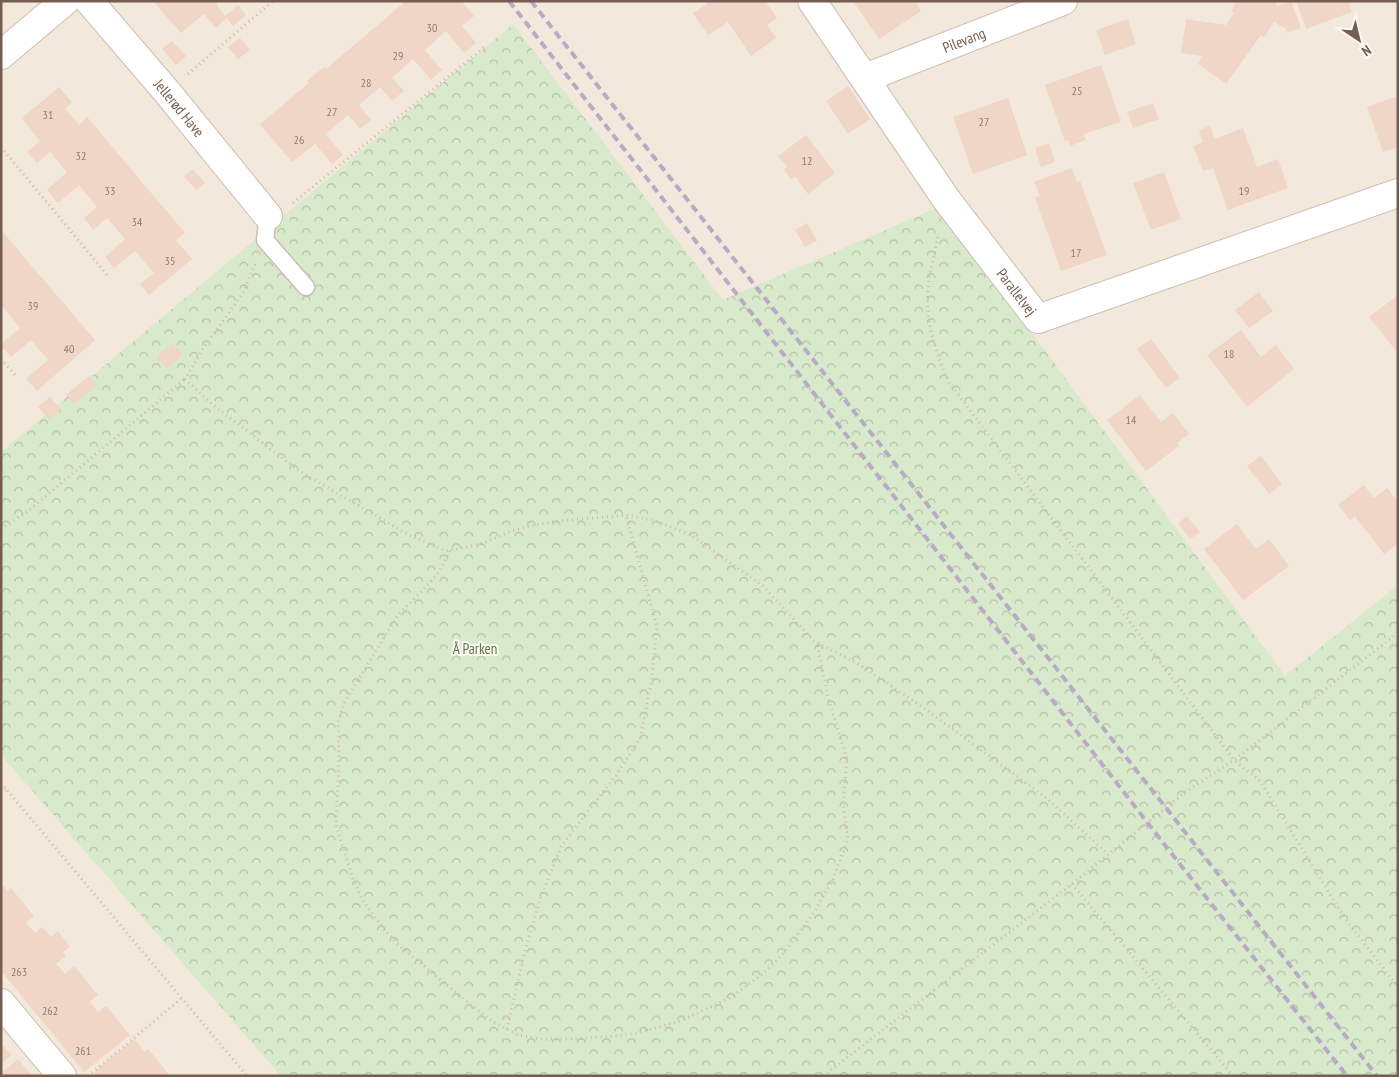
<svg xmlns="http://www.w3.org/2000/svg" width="1399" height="1077" viewBox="0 0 1399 1077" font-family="'PT Sans Narrow',sans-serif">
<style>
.residential{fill:#f3e8dc}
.park{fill:url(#park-crowns)}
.building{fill:#efd6c7}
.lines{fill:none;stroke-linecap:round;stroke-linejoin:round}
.lane-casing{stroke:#cdbeb3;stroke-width:19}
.street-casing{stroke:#cdbeb3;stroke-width:30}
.path{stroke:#d4b9a9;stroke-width:3;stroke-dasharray:1 4;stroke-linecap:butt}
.lane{stroke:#fff;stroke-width:16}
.street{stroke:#fff;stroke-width:28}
.rail{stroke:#b9aac6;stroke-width:4;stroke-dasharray:8 5;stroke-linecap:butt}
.labels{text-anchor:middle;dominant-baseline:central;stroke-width:4;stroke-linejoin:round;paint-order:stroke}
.number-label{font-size:12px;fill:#947b6e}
.street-label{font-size:15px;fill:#765d51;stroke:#fefaf3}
.park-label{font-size:15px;fill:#597a49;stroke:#fefaf3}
</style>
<defs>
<pattern id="park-crowns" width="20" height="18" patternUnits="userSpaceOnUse" patternTransform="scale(1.25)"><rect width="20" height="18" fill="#d8e9cc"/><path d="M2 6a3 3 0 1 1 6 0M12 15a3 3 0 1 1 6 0" fill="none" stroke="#b4c0a8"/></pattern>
</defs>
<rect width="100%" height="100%" fill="#fbf5ed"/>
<path class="residential" d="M 1,1 L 1398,1 L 1398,1076 L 1,1076 Z"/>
<path class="park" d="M 513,24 L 723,300 L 939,207 L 1285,676 L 1398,585 L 1398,1076 L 281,1076 L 1,755 L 1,452 Z"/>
<path class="building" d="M 153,1 L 220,1 L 216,4 L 225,16 L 238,5 L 246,15 L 233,26 L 227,18 L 216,28 L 204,14 L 181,33 Z
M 406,1 L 461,1 L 474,16 L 462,26 L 476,43 L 464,53 L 446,31 L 425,50 L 442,70 L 431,80 L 413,59 L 392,78 L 404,91 L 392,101 L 380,87 L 359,105 L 371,120 L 360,129 L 348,115 L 326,134 L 343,155 L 332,164 L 315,144 L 292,162 L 260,124 L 309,83 L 307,81 L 324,67 L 326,69 Z
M 711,1 L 719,1 L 720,4 L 724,1 L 765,1 L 777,18 L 767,25 L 776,38 L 751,56 L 728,22 L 708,35 L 693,13 Z
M 853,1 L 915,1 L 921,11 L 879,39 Z
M 1237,1 L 1275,1 L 1277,6 L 1291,1 L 1301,28 L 1287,33 L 1286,29 L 1274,22 L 1264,37 L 1261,35 L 1226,84 L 1198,64 L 1202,56 L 1181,53 L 1186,19 L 1226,25 L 1234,13 L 1231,11 Z
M 1296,1 L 1348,1 L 1352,12 L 1306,29 Z
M 1128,19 L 1136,44 L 1105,55 L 1096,30 Z
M 240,38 L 250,50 L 238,59 L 228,47 Z
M 172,41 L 186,56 L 176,65 L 162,49 Z
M 1101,65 L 1121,122 L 1083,134 L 1086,140 L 1070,146 L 1068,140 L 1065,141 L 1045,85 Z
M 848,86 L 870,119 L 848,134 L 826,101 Z
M 59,87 L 72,102 L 65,109 L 79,125 L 87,117 L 185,233 L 176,240 L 192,259 L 149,295 L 140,284 L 154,273 L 135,251 L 114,268 L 105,257 L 125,239 L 107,218 L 93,230 L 84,218 L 97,207 L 79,185 L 58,203 L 47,190 L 67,172 L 50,152 L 37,163 L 27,152 L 40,141 L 22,118 Z
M 1398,96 L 1398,147 L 1383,152 L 1367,107 Z
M 1008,98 L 1027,155 L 973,174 L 953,117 Z
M 1153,103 L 1159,119 L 1133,128 L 1127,112 Z
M 1210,126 L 1215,139 L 1243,128 L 1257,167 L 1278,159 L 1288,188 L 1228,210 L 1213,168 L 1203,171 L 1193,146 L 1203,142 L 1199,130 Z
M 806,135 L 835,173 L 808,194 L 795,177 L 791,179 L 784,170 L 787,167 L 778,156 Z
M 1049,143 L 1055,162 L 1041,167 L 1035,148 Z
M 1072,168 L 1077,182 L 1080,181 L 1107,255 L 1061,271 L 1035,198 L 1040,196 L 1034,182 Z
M 193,169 L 205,183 L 196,190 L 184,176 Z
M 1164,172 L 1181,219 L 1151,230 L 1133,183 Z
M 807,223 L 817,241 L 805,247 L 795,230 Z
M 1,230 L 95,340 L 37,391 L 26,379 L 48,360 L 31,340 L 11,357 L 1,346 L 1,344 L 20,328 L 3,307 L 1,308 Z
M 1259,292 L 1273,311 L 1249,328 L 1235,310 Z
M 1398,295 L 1398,349 L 1396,351 L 1369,317 Z
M 1241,330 L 1261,357 L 1276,345 L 1294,369 L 1247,407 L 1207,355 Z
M 1151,339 L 1180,378 L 1166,388 L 1137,349 Z
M 173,343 L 183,355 L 167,369 L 156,357 Z
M 89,376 L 97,385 L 74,404 L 66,395 Z
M 1140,395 L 1161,422 L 1173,413 L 1189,434 L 1177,443 L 1179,446 L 1146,471 L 1107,420 Z
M 50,397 L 61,409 L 49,419 L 38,407 Z
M 1261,456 L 1282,484 L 1269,494 L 1247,466 Z
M 1364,485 L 1374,498 L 1387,488 L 1398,502 L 1398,544 L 1384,554 L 1355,516 L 1350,520 L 1338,505 Z
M 1187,516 L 1200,532 L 1190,539 L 1178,523 Z
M 1237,524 L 1256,549 L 1269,539 L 1289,566 L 1243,600 L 1204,549 Z
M 1,883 L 8,891 L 11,888 L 34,916 L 26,923 L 35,933 L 42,927 L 51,937 L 58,931 L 70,947 L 63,952 L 66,956 L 56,964 L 65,974 L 74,966 L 98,995 L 90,1002 L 98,1012 L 106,1006 L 130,1035 L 84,1072 L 1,971 Z
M 134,1039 L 145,1052 L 148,1049 L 170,1076 L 97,1076 L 94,1072 Z
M 1,1043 L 12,1055 L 1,1064 Z
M 18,1059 L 32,1076 L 1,1076 L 1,1073 Z"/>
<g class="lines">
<g class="lane-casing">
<path id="lane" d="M 268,216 L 265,240 L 306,287"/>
</g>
<g class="street-casing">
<g id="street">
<path id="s1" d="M 89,1 L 167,92 L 268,216"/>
<path id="s2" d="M 812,1 L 946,199 L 1038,319 L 1398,193"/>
<path d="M 1,55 L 65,1"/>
<path id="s3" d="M 865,78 L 1063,1"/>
<path d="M 1,1003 L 62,1076"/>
</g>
</g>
<path class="path" d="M 188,74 L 273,1
M 1,147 L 108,276
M 293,203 L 486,46
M 938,237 C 935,253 930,270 928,287 C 925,321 935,350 948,381 L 1234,760 L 1260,781 L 1344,917 L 1398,987
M 255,264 L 243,293 L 204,347 L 185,379 L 213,405 L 299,471 L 409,535 L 446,551 L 481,544 L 514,530 L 550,522 L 626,515 L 656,521 L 691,535 L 763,586 L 814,641 L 857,663 L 921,706 L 1044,796 L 1108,854
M 1,359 L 16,376
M 1,529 L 28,511 L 185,379
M 450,551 L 439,572 L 424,589 L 398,615 L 344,703 L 338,722 L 339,759 L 336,825 L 353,879 L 363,901 L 386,932 L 401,947 L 471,1005 L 493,1022 L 518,1035 L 540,1039 L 571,1039 L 617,1036 L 638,1033 L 680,1021 L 730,998 L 763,974 L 782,955 L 815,911 L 833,879 L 848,839 L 843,803 L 847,759 L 829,701 L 817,643
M 1,783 L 247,1076
M 1,793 L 6,789
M 1072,884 L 1233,1076
M 507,1029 L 525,951 L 541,896 L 562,845 L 616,775 L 640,739 L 651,684 L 657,627 L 626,515
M 92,1073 L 182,998
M 823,1076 L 1072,884 L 1184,793 L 1234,760 L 1398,633"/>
<use href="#lane" class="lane"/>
<use href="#street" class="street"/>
<path class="rail" d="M 509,1 L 1161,840 L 1347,1076
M 531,1 L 1377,1076"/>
</g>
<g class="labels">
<g class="number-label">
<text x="432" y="27">30</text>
<text x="398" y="55">29</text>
<text x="366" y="82">28</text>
<text x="1077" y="90">25</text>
<text x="332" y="111">27</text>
<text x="48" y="114">31</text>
<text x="984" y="121">27</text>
<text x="299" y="139">26</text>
<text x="81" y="155">32</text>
<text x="807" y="160">12</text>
<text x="110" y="190">33</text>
<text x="1244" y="190">19</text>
<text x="137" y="221">34</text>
<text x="1076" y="252">17</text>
<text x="170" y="260">35</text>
<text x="33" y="305">39</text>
<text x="69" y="348">40</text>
<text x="1229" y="353">18</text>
<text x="1131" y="419">14</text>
<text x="19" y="971">263</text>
<text x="50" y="1010">262</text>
<text x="83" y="1050">261</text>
</g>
<g class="street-label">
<text stroke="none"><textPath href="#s3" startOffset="106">Pilevang</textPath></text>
<text stroke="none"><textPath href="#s1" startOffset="140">Jellerød Have</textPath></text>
<text stroke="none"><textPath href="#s2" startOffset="356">Parallelvej</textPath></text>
</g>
<g class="park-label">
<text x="475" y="648">Å Parken</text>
</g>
</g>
<rect width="1399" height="1077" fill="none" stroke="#765d51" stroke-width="5"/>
<g transform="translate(1359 40) rotate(145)" stroke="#fefaf3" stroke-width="4" paint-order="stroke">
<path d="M0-4L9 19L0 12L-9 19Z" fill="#765d51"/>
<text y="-8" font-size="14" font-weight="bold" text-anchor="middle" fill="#765d51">N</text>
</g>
</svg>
